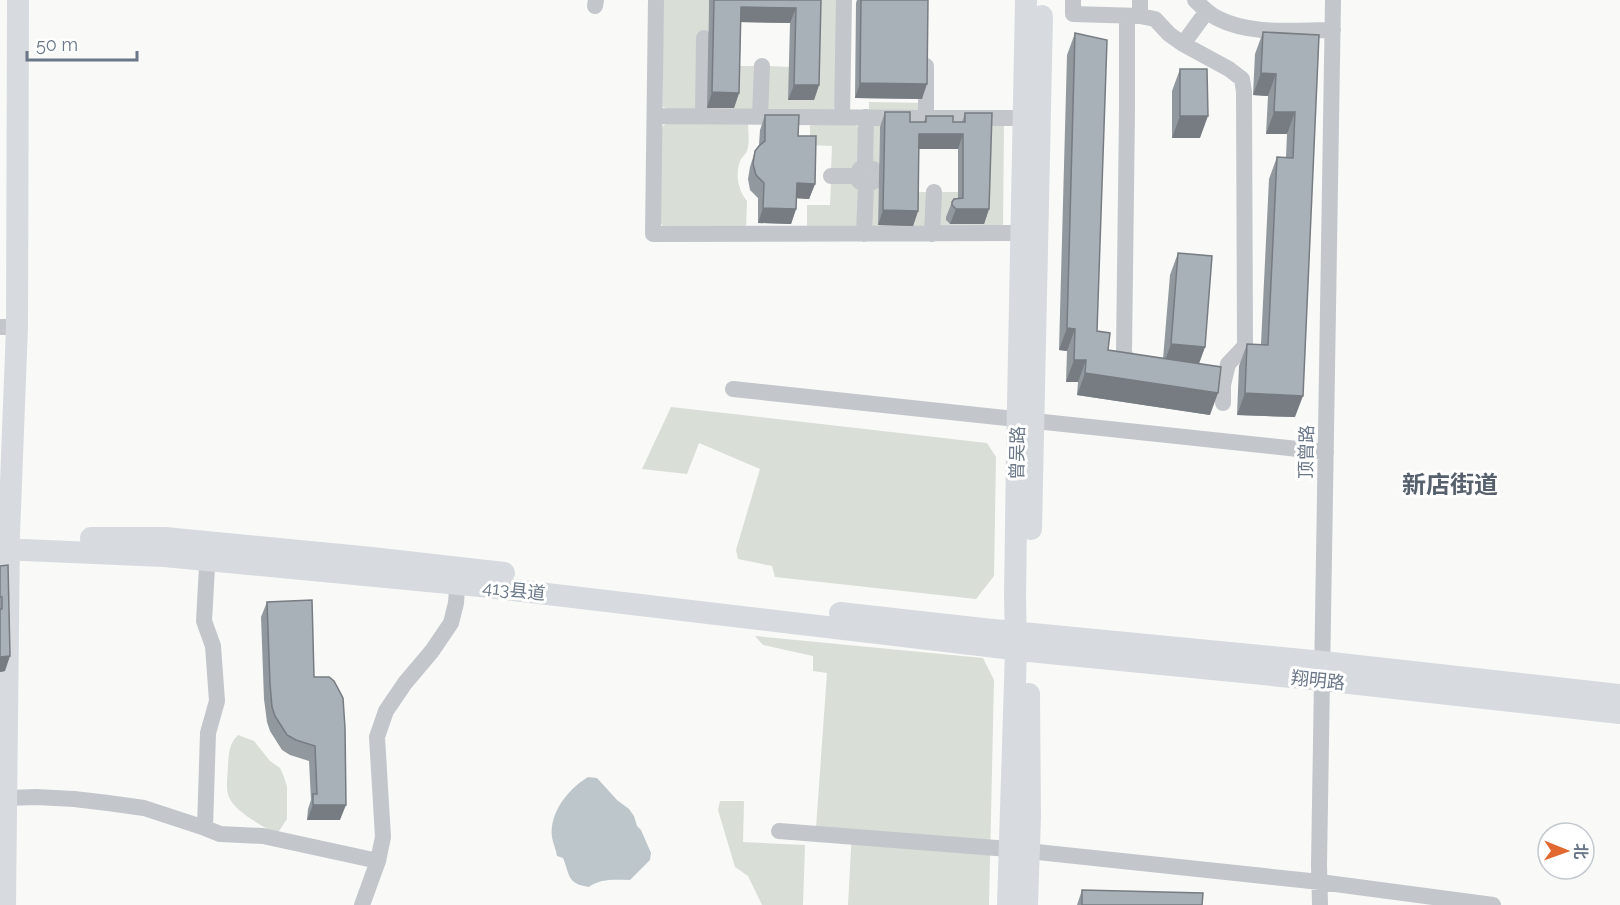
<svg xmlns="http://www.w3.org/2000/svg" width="1620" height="905" viewBox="0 0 1620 905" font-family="Raleway,'Noto Sans SC',sans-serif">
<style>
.green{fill:#d9ded6}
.water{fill:#bcc6cb}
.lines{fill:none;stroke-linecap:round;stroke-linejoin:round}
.street{stroke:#c3c6cb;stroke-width:16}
.secondary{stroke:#d7dbdf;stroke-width:22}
.wall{fill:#91989e}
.shaded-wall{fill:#767c81}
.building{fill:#a9b1b8;stroke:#767c81;stroke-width:1.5}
.labels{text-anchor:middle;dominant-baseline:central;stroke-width:6;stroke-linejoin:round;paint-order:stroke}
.street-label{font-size:18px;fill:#697788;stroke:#fff}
.district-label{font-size:24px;font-weight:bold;fill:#57616d;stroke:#fff}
</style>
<rect width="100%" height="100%" fill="#f9f9f7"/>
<path class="green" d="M 663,0 L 709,0 L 708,31 L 700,31 L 699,111 L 670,110 L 663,107 Z
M 816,0 L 837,0 L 835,102 L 833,112 L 767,113 L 768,66 L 789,67 L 789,100 Z
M 734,66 L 757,66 L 755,112 L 707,111 Z
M 869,102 L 924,103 L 923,115 L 869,114 Z
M 748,121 C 748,130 750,143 747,151 C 746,154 743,156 741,159 C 735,172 737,189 747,201 L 746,229 L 663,227 L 659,219 L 659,133 L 663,126 L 669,122 Z
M 1004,122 L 1003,230 L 936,230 L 937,192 L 958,192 L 958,213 L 948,215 L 946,218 L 948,223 L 984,224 L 974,128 Z
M 810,124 L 855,124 L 859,129 L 860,165 L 852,171 L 831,170 L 832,146 L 810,145 Z
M 874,126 L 880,126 L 878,225 L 913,192 L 929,192 L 929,230 L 872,229 L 869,131 Z
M 831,182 L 853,182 L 860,191 L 858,224 L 853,229 L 807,228 L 807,205 L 830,205 Z
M 671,407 L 987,443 L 996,457 L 994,576 L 976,599 L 775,577 L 772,566 L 738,559 L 736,550 L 760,469 L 699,443 L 687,474 L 642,469 Z
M 755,636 L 983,658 L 994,680 L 989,905 L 848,905 L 852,831 L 816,828 L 827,673 L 813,671 L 813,656 L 763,645 Z
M 238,735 L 254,741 L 270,761 L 280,768 L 284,777 L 287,787 L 287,819 L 277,834 C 264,827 235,812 229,797 C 225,788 228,774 228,765 C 229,752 229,744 238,735 Z
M 720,801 L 744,801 L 743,842 L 805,845 L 803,905 L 762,905 L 748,876 L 735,867 L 718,810 Z"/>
<path class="water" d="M 588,777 L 597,778 L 617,800 L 629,809 L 634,816 L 637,826 L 641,830 L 651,853 L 650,860 L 630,880 C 615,880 601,878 589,887 C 567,884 570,875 563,858 L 557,856 C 556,849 553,844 552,837 C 549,813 568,789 588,777 Z"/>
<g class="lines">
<path class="street" d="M 656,0 L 653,234 L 1022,233
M 1073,0 L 1073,14 L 1140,16 L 1155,19 L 1169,34 L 1183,44 L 1207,11
M 1140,0 L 1140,16
M 1195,0 C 1201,6 1209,14 1217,18 C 1252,36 1294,30 1333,30
M 595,6 L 596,0
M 1127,16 L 1127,110 L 1124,352 L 1129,366 L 1137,368
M 1183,44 L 1229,69 L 1242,79 L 1244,92 L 1245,346 L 1228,364 L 1223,385 L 1223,403
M 926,66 L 926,118 L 1024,118
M 655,116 L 926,118
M 703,116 L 704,38
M 760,116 L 762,66
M 842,117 L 844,0
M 831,176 L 857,176
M 866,185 L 859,181 L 857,176 L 860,169 L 865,167 L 866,117
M 864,234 L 866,185 L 873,182 L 876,177 L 873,169 L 865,167
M 932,234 L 934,192
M 0,327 L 17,327
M 733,389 L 1326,452
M 6,798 L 36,797 L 74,799 L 108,803 L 144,808 L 205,828 L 220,834 L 263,836 L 378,861
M 205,828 L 208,733 L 217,701 L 213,646 L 204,621 L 208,549
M 779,831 L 1009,849 L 1320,882 L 1493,905
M 362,905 L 378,861 L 383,837 L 377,737 L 386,711 L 405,683 L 432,651 L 451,623 L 456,603 L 458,574
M 1320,905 L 1319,865 L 1333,0"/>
<path class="secondary" d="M 1031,529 L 1042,16
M 91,538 L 165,538 L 372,558 L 504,573
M 0,549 L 164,556 L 480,586 L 1029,651 L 1322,680 L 1620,713
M 840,613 L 983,629 L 1323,662 L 1620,695
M 5,905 L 9,535 L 17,327 L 18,0
M 1008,905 L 1016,650 L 1015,596 L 1017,455 L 1026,0
M 1027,905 L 1030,817 L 1029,694"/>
</g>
<path class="wall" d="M 709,0 L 821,0 L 819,85 L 814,100 L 788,100 L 790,23 L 741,22 L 739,93 L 734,108 L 707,108 Z
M 857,0 L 928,0 L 922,99 L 855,98 L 856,3 Z
M 1263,32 L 1319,35 L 1295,417 L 1237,415 L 1239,366 L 1247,344 L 1261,344 L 1269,179 L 1277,157 L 1286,157 L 1287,134 L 1266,134 L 1268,96 L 1253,95 L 1255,54 Z
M 1075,33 L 1097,331 L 1108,350 L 1163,359 L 1170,275 L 1178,253 L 1205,347 L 1199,364 L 1210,415 L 1077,395 L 1078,382 L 1066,382 L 1067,351 L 1059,350 L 1067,55 Z
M 1180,69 L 1200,138 L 1172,138 L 1172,91 Z
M 885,112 L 910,122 L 924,122 L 926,116 L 953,122 L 962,122 L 965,113 L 989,209 L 984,224 L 950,224 L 946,220 L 946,217 L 952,202 L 958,198 L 958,149 L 919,149 L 918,211 L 913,226 L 878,225 L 880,127 Z
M 765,115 L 798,136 L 815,184 L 809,199 L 797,198 L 796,209 L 791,224 L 758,223 L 758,198 L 750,190 L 748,179 L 750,167 L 755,151 L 759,145 L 760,130 Z
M 0,566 L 5,671 L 0,672 Z
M 267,602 L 314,677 L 340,820 L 307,820 L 308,809 L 311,800 L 309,761 L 290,755 L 282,750 L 270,731 L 267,722 L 264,699 L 261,617 Z
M 1082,890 L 1202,905 L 1077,905 Z"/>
<path class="shaded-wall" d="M 741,7 L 796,8 L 790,23 L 735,22 Z
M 1261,73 L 1276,74 L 1268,96 L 1253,95 Z
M 860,83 L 927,84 L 922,99 L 855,98 Z
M 794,85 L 819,85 L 814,100 L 788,100 Z
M 712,92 L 739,93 L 734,108 L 707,108 Z
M 1274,112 L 1295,112 L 1287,134 L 1266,134 Z
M 1180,116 L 1208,116 L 1200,138 L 1172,138 Z
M 919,134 L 963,134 L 958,149 L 914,149 Z
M 797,183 L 815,184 L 809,199 L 792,198 Z
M 763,208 L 796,209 L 791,224 L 758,223 Z
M 956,209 L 989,209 L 984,224 L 950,224 Z
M 883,210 L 918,211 L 913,226 L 878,225 Z
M 1067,328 L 1075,329 L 1067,351 L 1059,350 Z
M 1171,344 L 1205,347 L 1197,368 L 1163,366 Z
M 1074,360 L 1086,360 L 1078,382 L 1066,382 Z
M 1085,373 L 1218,393 L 1210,415 L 1077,395 Z
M 1245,393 L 1303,396 L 1295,417 L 1237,415 Z
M 10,656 L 5,671 L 0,672 L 0,657 Z
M 313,805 L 346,805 L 340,820 L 307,820 Z"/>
<path class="building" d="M 714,0 L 821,0 L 819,85 L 794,85 L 796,8 L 741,7 L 739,93 L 712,92 Z
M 861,0 L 928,0 L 927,84 L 860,83 Z
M 1263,32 L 1319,35 L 1303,396 L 1245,393 L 1247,344 L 1268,345 L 1277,157 L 1293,158 L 1295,112 L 1274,112 L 1276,74 L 1261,73 Z
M 1075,33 L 1107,40 L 1097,331 L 1110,333 L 1108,350 L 1221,367 L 1218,393 L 1085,373 L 1086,360 L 1074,360 L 1075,329 L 1067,328 Z
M 1180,69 L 1207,69 L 1208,116 L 1180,116 Z
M 885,112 L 910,112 L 910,122 L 926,122 L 926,116 L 953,116 L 953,122 L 965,122 L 965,113 L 992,113 L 989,209 L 956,209 L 952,205 L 952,202 L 954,199 L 963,198 L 963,134 L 919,134 L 918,211 L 883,210 Z
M 765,115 L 799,115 L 798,136 L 816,136 L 815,184 L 797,183 L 796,209 L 763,208 L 764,183 L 756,175 L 753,164 L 755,151 L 759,146 L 765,141 Z
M 1178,253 L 1212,256 L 1205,347 L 1171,344 Z
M 8,565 L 10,656 L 0,657 L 0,609 L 2,609 L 2,597 L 0,597 L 0,566 Z
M 312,600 L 314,677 L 329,677 L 334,681 L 343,698 L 345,728 L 346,805 L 313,805 L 313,794 L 317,794 L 315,746 L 296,740 L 287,735 L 275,716 L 272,707 L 270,684 L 267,602 Z
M 1082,890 L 1203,893 L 1202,905 L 1082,905 Z"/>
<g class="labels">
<g class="street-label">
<text transform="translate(1306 452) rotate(-89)">顶曾路</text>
<text transform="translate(1017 453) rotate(-89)">曾吴路</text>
<text transform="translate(514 590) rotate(6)">413县道</text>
<text transform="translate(1318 680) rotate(6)">翔明路</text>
</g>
<g class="district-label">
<text x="1450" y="484">新店街道</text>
</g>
</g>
<g transform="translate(1566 851) rotate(91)"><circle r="28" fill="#ffffff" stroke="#c3c9cf" stroke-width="1.5"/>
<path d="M0-4.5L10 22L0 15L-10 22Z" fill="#e1682f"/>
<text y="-9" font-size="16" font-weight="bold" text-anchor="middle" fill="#697788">北</text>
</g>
<path d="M27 51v9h110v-9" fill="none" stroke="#697788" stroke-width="3"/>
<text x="36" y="51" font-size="18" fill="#697788" stroke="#ffffff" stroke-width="4.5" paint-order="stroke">50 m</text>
</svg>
